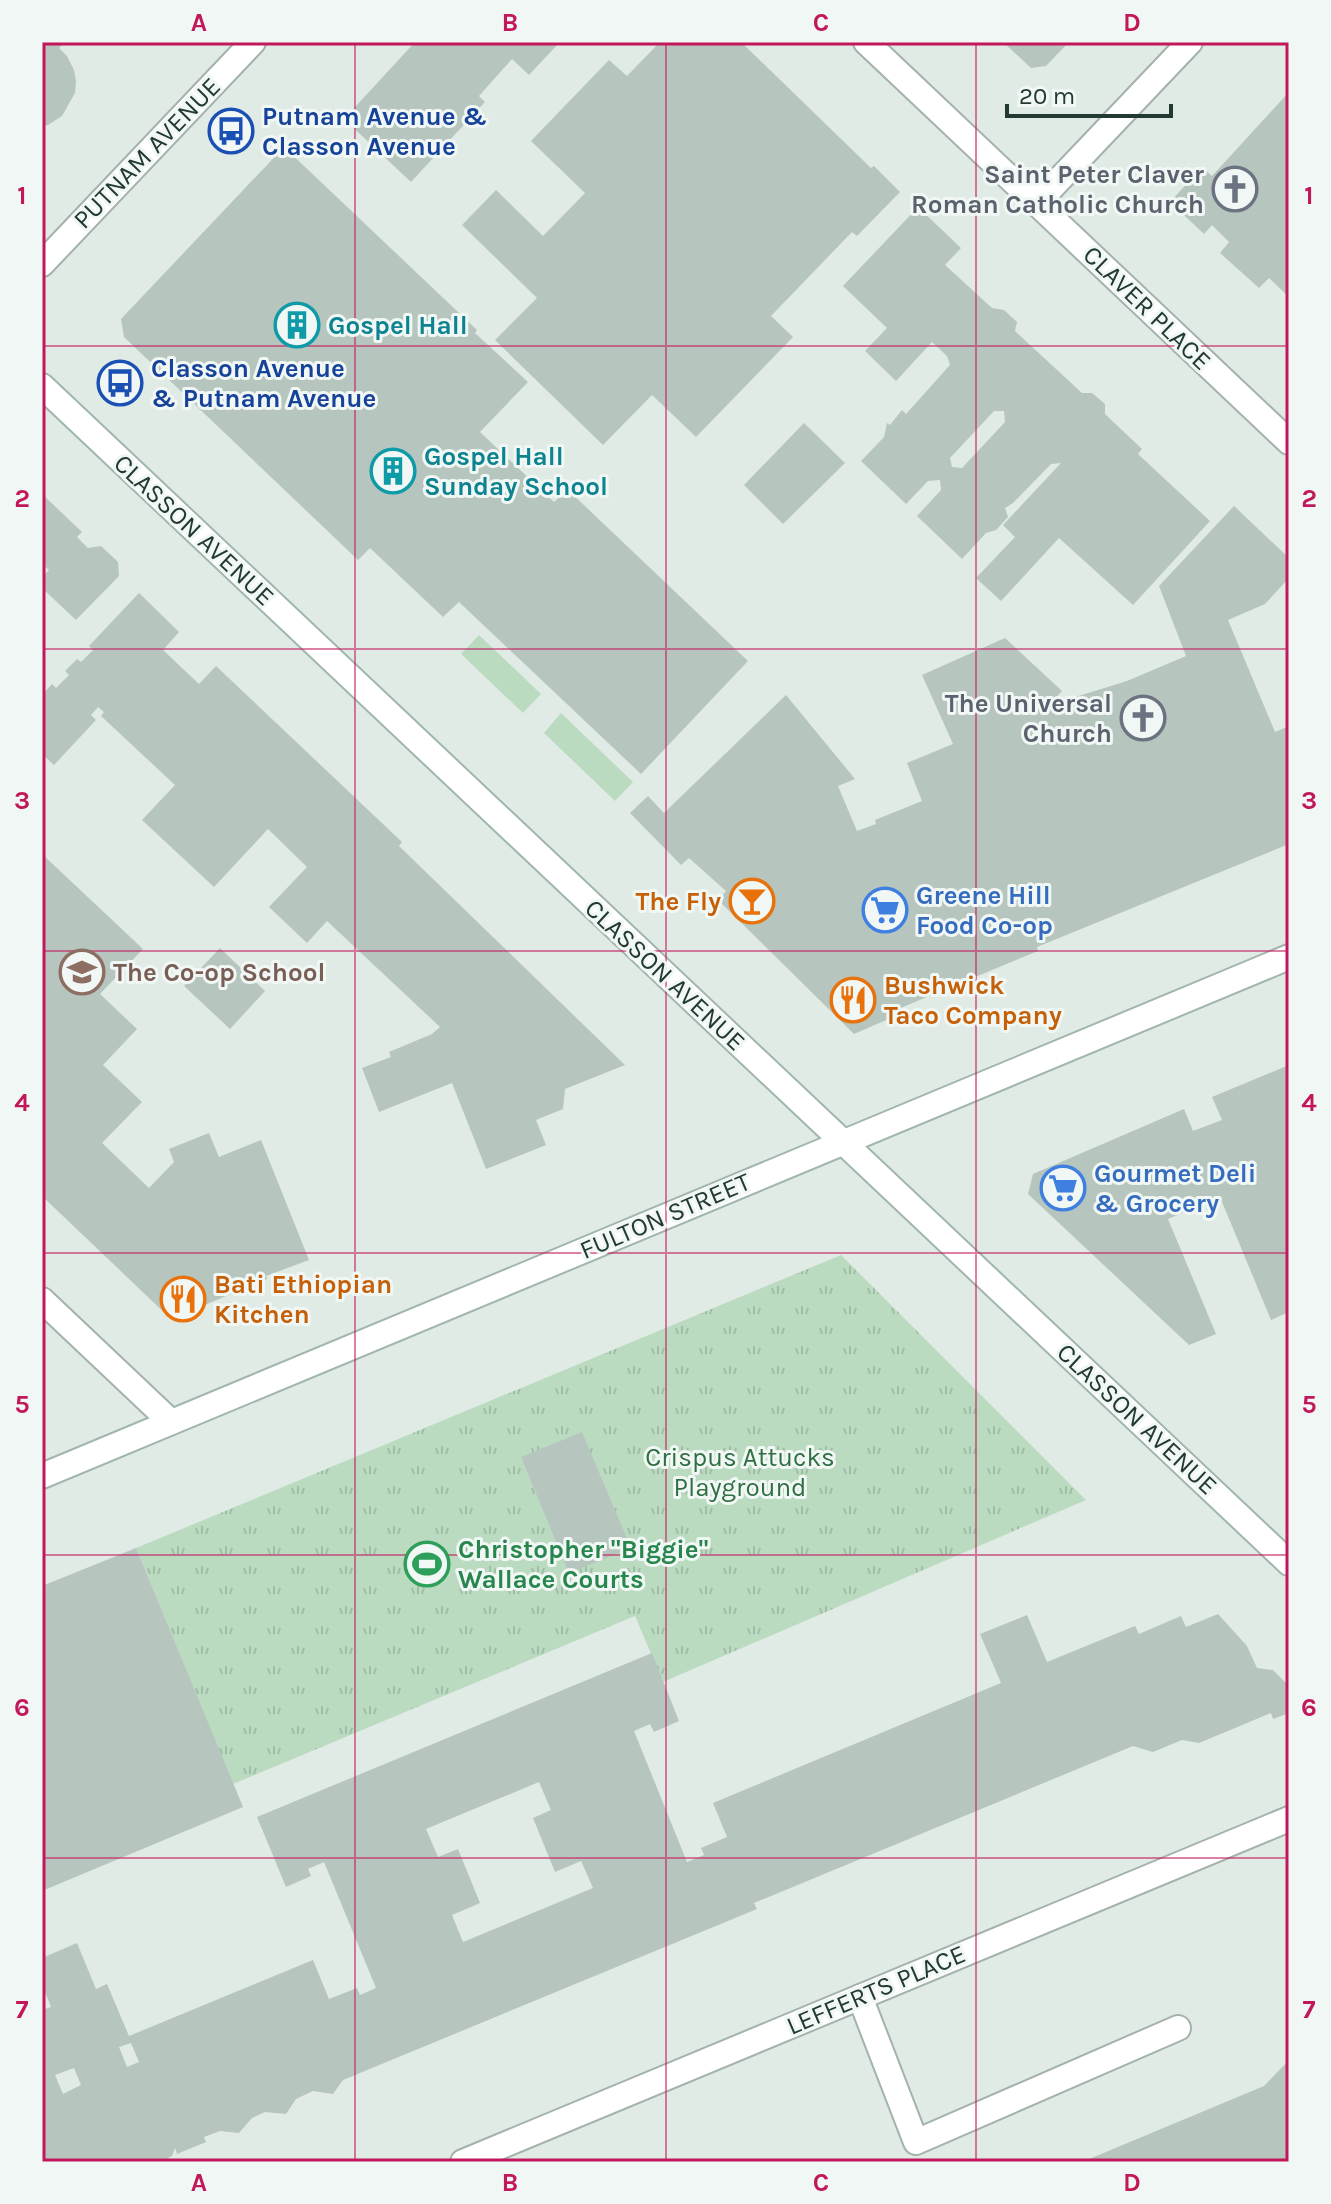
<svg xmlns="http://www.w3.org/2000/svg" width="1331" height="2204" viewBox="0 0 1331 2204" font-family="Karla,sans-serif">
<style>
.grass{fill:#bbdbc1}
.park{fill:url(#park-tufts)}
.building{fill:#b6c5be;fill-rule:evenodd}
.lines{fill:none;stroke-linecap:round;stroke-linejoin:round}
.lane-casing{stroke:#a4b2ac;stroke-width:28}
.street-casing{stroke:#a4b2ac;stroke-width:28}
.secondary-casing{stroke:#a0b6ac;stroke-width:28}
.lane{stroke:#fff;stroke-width:24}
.street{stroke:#fff;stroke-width:24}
.secondary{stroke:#fff;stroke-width:24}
.grid{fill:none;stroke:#c2185b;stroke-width:2;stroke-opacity:0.55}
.labels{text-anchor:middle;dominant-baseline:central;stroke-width:6;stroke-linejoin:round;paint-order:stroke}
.transit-label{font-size:26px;font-weight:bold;fill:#164399;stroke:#f1f7f4;text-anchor:start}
.street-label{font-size:26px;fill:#223a32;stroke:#f1f7f4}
.worship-label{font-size:26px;font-weight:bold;fill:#5b616d;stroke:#f1f7f4;text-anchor:end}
.culture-label{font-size:26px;font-weight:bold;fill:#0d838f;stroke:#f1f7f4;text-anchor:start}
.shop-label{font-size:26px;font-weight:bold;fill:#366cbe;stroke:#f1f7f4;text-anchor:start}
.food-label{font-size:26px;font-weight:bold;fill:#c56008;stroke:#f1f7f4;text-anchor:start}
.education-label{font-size:26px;font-weight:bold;fill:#785e54;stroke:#f1f7f4;text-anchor:start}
.park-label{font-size:26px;fill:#2f6f42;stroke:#f1f7f4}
.leisure-label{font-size:26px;font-weight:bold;fill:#27864d;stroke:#f1f7f4;text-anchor:start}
.neatline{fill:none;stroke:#c2185b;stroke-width:3}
.grid-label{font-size:26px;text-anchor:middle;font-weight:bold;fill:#c2185b}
</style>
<defs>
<pattern id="park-tufts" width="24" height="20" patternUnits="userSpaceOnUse" patternTransform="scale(2)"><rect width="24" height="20" fill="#bbdbc1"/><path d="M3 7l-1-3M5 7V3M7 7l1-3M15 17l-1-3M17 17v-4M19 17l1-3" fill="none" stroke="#a0bda6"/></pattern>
</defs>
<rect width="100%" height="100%" fill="#e1ebe5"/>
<path class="grass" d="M 479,635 L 541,694 L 523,713 L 461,654 Z
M 561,713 L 633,782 L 615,801 L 544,733 Z"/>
<path class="park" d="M 841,1255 L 1086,1500 L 663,1682 L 635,1616 L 233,1784 L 136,1548 Z"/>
<path class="building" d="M 42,42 L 65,42 L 59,48 L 67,56 L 74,70 L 76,81 L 75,93 L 62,116 L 48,125 L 42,126 Z
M 415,42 L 556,42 L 558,44 L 529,75 L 512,59 L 479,96 L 485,102 L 411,182 L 344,119 Z
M 660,42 L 741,42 L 871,168 L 874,166 L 900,192 L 857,236 L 852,232 L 771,316 L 793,337 L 696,437 L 652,395 L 603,445 L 495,340 L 537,298 L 462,225 L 496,190 L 543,236 L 585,193 L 531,141 L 609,60 L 627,76 Z
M 1003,42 L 1069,42 L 1046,66 L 1031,68 Z
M 1289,92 L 1289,297 L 1269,278 L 1259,288 L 1220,253 L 1229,242 L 1212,225 L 1204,234 L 1170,202 L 1202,167 L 1212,176 Z
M 284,147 L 477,330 L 475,333 L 528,382 L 480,432 L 554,502 L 567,489 L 748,661 L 641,774 L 459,602 L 443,617 L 370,548 L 358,560 L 124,337 L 121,319 Z
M 918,207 L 961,248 L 945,265 L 992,308 L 1004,310 L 1017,322 L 1015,331 L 1082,393 L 1092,393 L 1105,404 L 1105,414 L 1142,449 L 1138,454 L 1210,521 L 1133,605 L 1059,538 L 1001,601 L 976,578 L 1015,537 L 1003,525 L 1061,463 L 1051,464 L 1013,503 L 1005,508 L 1008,517 L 996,530 L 986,533 L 962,559 L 917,516 L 941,490 L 940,480 L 928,481 L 906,504 L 861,461 L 884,437 L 887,423 L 890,425 L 902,410 L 906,414 L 950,365 L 947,356 L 932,342 L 896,381 L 865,351 L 887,328 L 843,286 ZM 994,411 L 1004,411 L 1005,422 L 962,468 L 952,467 L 950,458 Z
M 804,423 L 845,463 L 783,524 L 744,485 Z
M 42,494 L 82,532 L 77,537 L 88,548 L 101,546 L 118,562 L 119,576 L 76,620 L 42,588 L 42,577 L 49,570 L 42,564 Z
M 1234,506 L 1289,558 L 1289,578 L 1265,604 L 1228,620 L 1275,732 L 1289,726 L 1289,844 L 1037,947 L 1038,951 L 898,1009 L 900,1014 L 854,1034 L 718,900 L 726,891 L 689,858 L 681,865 L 630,813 L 648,796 L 664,813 L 786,695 L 855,779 L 838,786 L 857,831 L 876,824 L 875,820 L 922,801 L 907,763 L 953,744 L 922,675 L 1005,638 L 1062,691 L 1049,705 L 1127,681 L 1186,656 L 1159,586 Z
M 139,593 L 179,632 L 163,650 L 199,684 L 216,666 L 402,842 L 399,846 L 625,1065 L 565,1089 L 563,1109 L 536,1120 L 546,1145 L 486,1169 L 452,1083 L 379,1112 L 362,1068 L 391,1057 L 389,1052 L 432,1034 L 440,1027 L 327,921 L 307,943 L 269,907 L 307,867 L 268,829 L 214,887 L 142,820 L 175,785 L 101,716 L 104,712 L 98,707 L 91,715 L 96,720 L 54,765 L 42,754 L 42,695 L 52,684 L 56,688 L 69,675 L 65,671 L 77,659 L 81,662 L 93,650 L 89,646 Z
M 42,854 L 143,949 L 100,994 L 137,1029 L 103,1065 L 142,1102 L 102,1143 L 149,1188 L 174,1162 L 169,1149 L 209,1133 L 219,1157 L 261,1140 L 309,1260 L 266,1276 L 267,1279 L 171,1319 L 42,1196 Z
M 220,948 L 265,991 L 230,1029 L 184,986 Z
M 1289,1065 L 1289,1312 L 1271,1320 L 1220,1197 L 1168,1219 L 1216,1334 L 1189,1345 L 1028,1194 L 1033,1174 L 1184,1109 L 1193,1131 L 1222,1120 L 1212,1097 Z
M 582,1432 L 631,1548 L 569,1573 L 521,1457 Z
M 136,1548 L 243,1807 L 42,1891 L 42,1586 Z
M 1218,1614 L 1247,1646 L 1257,1668 L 1273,1670 L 1288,1685 L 1289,1713 L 1273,1719 L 1271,1713 L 1199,1743 L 1182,1740 L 1153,1752 L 1133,1746 L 754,1903 L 757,1909 L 343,2080 L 333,2094 L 313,2091 L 296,2099 L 286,2114 L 265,2112 L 252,2118 L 239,2133 L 220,2131 L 204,2137 L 206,2142 L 177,2154 L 175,2148 L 172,2156 L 162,2161 L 42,2162 L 42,2010 L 51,2007 L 42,1984 L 42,1958 L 77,1943 L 96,1989 L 107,1984 L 129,2036 L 313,1960 L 329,1999 L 357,1988 L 360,1995 L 376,1988 L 324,1862 L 308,1869 L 311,1876 L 286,1887 L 257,1817 L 652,1653 L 679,1721 L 654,1732 L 650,1724 L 634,1731 L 687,1862 L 704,1855 L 701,1848 L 727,1837 L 713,1803 L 1001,1683 L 980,1634 L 1027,1615 L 1047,1662 L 1135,1626 L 1139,1634 L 1181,1616 L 1186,1627 ZM 539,1782 L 551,1810 L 533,1818 L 555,1872 L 581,1861 L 593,1888 L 463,1942 L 452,1915 L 480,1903 L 458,1849 L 438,1857 L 426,1829 ZM 131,2043 L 139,2062 L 127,2067 L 119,2047 ZM 74,2068 L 81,2085 L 63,2094 L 55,2075 Z
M 1289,2060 L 1289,2162 L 1082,2162 L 1264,2086 Z"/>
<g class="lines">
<g class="lane-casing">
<path id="lane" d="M 860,1997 L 916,2142 L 1178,2028"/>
</g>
<g class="street-casing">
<path id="street" d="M 866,42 L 1289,442
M 1037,203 L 1190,42
M 42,264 L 253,42
M 42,1300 L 171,1422
M 463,2162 L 1289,1819"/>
</g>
<g class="secondary-casing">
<path id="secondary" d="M 42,386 L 1289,1563
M 42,1476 L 1289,957"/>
</g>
<use href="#lane" class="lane"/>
<use href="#street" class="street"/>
<use href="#secondary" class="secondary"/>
</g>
<path class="grid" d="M 355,42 L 355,2162M 666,42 L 666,2162M 976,42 L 976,2162M 42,346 L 1289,346M 42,649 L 1289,649M 42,951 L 1289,951M 42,1253 L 1289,1253M 42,1555 L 1289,1555M 42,1858 L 1289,1858"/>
<defs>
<g id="bus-ring" transform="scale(2.3)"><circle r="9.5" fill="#f1f7f4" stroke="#1a4fb4" stroke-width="1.5"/><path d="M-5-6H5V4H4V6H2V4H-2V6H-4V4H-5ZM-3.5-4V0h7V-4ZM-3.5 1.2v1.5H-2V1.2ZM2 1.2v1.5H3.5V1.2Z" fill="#1a4fb4"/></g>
<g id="church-ring" transform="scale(2.3)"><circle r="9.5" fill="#f1f7f4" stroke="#6b7280" stroke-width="1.5"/><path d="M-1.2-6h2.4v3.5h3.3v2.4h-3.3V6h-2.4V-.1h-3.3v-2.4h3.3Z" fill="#6b7280"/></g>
<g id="building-ring" transform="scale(2.3)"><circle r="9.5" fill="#f1f7f4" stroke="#0f9aa8" stroke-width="1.5"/><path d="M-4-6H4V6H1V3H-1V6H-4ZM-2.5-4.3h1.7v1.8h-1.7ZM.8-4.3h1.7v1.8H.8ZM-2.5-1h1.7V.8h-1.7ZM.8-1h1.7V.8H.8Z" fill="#0f9aa8"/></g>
<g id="bar-ring" transform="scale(2.3)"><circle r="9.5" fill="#f1f7f4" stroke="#e8710a" stroke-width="1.5"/><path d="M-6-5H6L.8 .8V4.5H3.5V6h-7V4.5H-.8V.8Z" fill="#e8710a"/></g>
<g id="supermarket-ring" transform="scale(2.3)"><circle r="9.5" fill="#f1f7f4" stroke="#3f7fe0" stroke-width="1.5"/><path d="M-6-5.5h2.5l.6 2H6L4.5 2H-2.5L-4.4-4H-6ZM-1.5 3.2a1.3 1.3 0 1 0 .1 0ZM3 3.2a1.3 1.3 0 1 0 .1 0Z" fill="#3f7fe0"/></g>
<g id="school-ring" transform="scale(2.3)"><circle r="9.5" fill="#f1f7f4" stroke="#8d6e63" stroke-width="1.5"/><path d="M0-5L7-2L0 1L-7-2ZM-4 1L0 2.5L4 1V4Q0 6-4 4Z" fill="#8d6e63"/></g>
<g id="restaurant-ring" transform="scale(2.3)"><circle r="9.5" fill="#f1f7f4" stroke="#e8710a" stroke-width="1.5"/><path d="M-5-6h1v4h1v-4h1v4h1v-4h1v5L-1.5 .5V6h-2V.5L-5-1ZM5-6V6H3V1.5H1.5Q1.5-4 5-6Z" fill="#e8710a"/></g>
<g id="stadium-ring" transform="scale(2.3)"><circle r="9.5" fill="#f1f7f4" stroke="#2e9e5b" stroke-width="1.5"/><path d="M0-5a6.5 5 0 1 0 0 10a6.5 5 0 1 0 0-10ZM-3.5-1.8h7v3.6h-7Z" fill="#2e9e5b"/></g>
</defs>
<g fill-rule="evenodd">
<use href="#bus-ring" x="231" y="131"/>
<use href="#church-ring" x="1235" y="189"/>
<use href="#building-ring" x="297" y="325"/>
<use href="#bus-ring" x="120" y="383"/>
<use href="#building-ring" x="393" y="471"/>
<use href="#church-ring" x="1143" y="718"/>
<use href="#bar-ring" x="752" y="901"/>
<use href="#supermarket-ring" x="885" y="910"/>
<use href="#school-ring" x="82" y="972"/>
<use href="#restaurant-ring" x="853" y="1000"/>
<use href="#supermarket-ring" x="1063" y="1188"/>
<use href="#restaurant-ring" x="183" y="1299"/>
<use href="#stadium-ring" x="427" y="1564"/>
</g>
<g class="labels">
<g class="transit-label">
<text x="262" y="116">Putnam Avenue &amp;<tspan x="262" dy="30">Classon Avenue</tspan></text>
<text x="151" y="368">Classon Avenue<tspan x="151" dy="30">&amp; Putnam Avenue</tspan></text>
</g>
<g class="street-label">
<text transform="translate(147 153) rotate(-46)">PUTNAM AVENUE</text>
<text transform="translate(1147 308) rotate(44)">CLAVER PLACE</text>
<text transform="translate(194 530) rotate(43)">CLASSON AVENUE</text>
<text transform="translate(665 975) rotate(43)">CLASSON AVENUE</text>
<text transform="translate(665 1216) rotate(-23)">FULTON STREET</text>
<text transform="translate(1137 1419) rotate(43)">CLASSON AVENUE</text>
<text transform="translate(876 1990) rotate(-23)">LEFFERTS PLACE</text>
</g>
<g class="worship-label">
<text x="1204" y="174">Saint Peter Claver<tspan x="1204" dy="30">Roman Catholic Church</tspan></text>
<text x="1112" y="703">The Universal<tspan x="1112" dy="30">Church</tspan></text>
</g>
<g class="culture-label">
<text x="328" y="325">Gospel Hall</text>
<text x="424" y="456">Gospel Hall<tspan x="424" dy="30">Sunday School</tspan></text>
</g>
<g class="shop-label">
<text x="916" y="895">Greene Hill<tspan x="916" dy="30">Food Co-op</tspan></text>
<text x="1094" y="1173">Gourmet Deli<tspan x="1094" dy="30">&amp; Grocery</tspan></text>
</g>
<g class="food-label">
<text x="721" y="901" text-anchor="end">The Fly</text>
<text x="884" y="985">Bushwick<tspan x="884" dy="30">Taco Company</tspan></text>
<text x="214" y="1284">Bati Ethiopian<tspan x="214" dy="30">Kitchen</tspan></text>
</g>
<g class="education-label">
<text x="113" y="972">The Co-op School</text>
</g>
<g class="park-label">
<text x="740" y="1457">Crispus Attucks<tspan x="740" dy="30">Playground</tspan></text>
</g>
<g class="leisure-label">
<text x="458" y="1549">Christopher "Biggie"<tspan x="458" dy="30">Wallace Courts</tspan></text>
</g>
</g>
<rect width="1331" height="2204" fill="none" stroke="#f1f7f4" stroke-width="88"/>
<path d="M1007 104v12h164v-12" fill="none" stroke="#223a32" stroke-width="4"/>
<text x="1019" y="104" font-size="24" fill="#223a32" stroke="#f1f7f4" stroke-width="6" paint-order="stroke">20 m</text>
<rect x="44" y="44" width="1243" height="2116" class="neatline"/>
<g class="grid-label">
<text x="199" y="31">A</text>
<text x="510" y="31">B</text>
<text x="821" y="31">C</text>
<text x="1132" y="31">D</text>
<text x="22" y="204">1</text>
<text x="1309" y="204">1</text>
<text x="22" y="507">2</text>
<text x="1309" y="507">2</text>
<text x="22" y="809">3</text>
<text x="1309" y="809">3</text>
<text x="22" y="1111">4</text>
<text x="1309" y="1111">4</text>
<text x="22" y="1413">5</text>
<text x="1309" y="1413">5</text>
<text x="22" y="1716">6</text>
<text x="1309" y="1716">6</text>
<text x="22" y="2018">7</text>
<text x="1309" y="2018">7</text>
<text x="199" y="2191">A</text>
<text x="510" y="2191">B</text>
<text x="821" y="2191">C</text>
<text x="1132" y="2191">D</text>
</g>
</svg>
